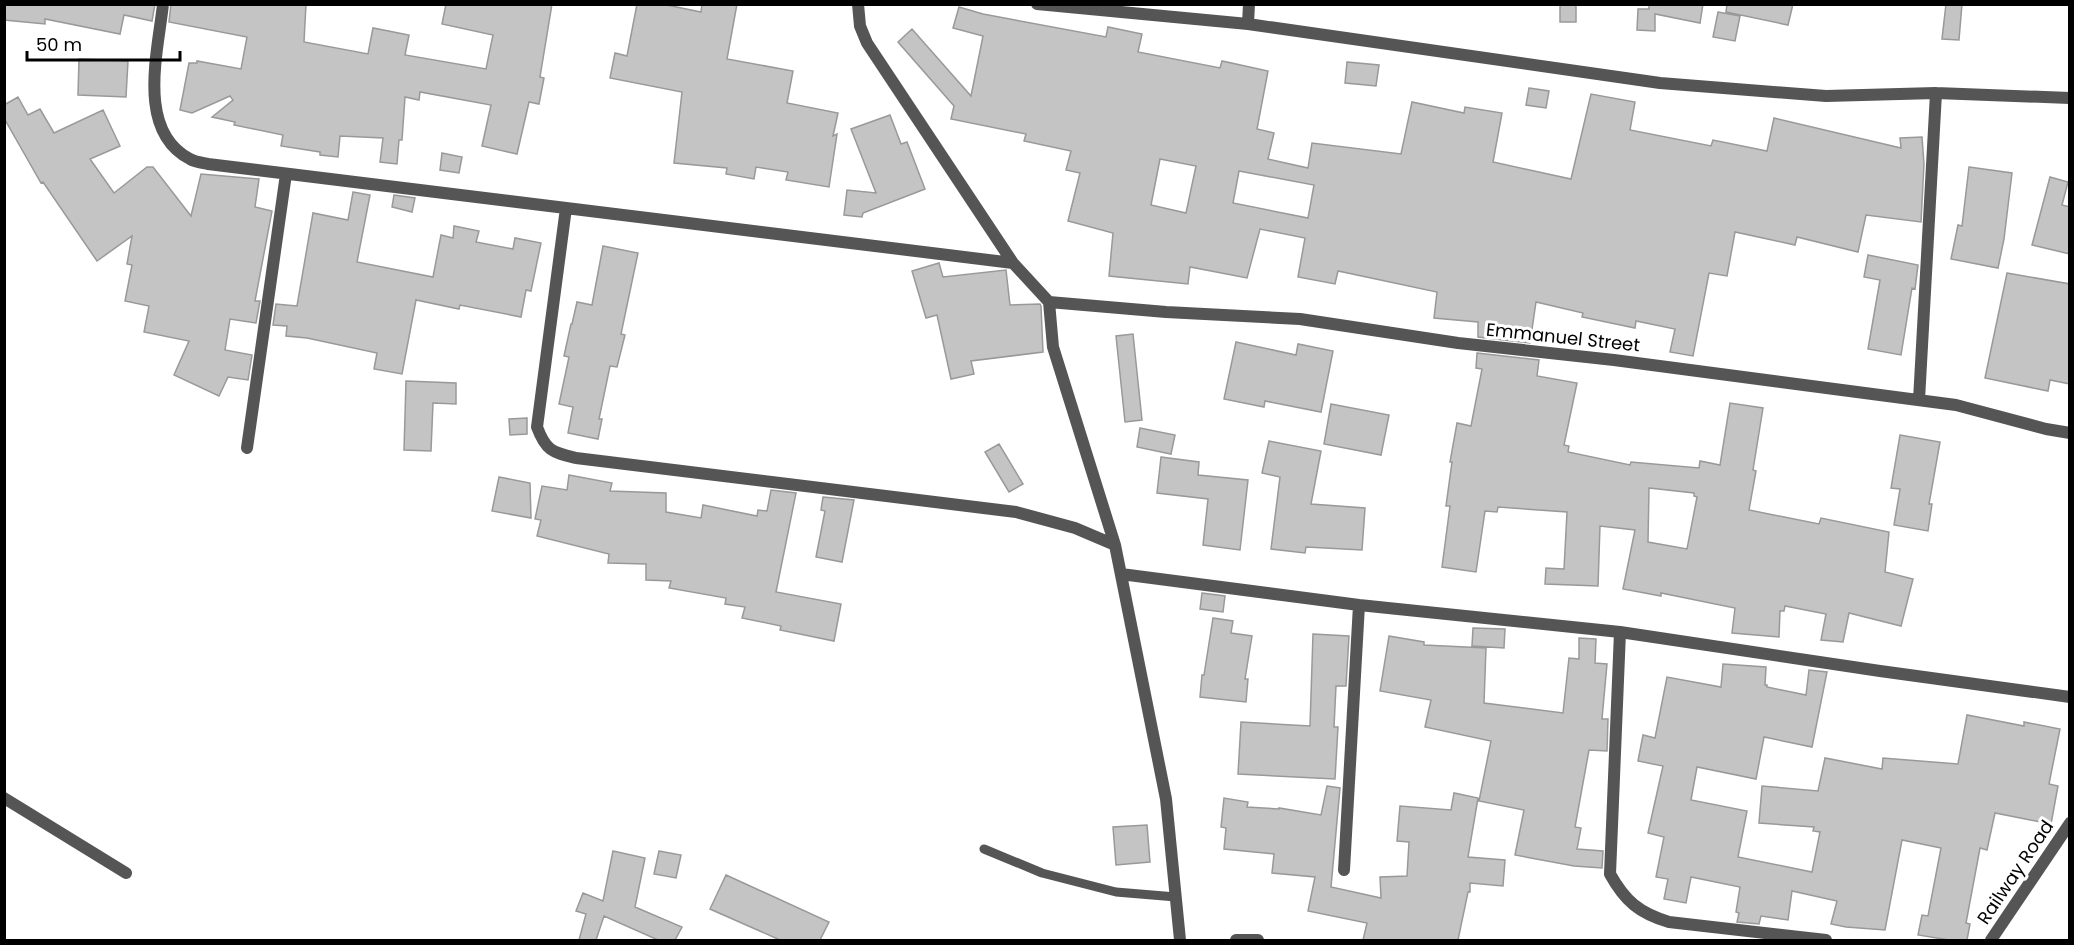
<svg xmlns="http://www.w3.org/2000/svg" width="2074" height="945" viewBox="0 0 2074 945" font-family="Poppins,sans-serif">
<style>
.building{fill:#c4c4c4;stroke:#999;stroke-width:1.5;fill-rule:evenodd}
.lines{fill:none;stroke-linecap:round;stroke-linejoin:round}
.lane{stroke:#555;stroke-width:9}
.street{stroke:#555;stroke-width:12}
.labels{text-anchor:middle;dominant-baseline:central;stroke-width:6;stroke-linejoin:round;paint-order:stroke}
.street-label{font-size:18px;fill:#000;stroke:#fff}
</style>
<rect width="100%" height="100%" fill="#fff"/>
<path class="building" d="M 5,4 L 155,4 L 152,21 L 124,15 L 120,34 L 45,19 L 45,24 L 4,20 Z
M 171,4 L 306,4 L 304,42 L 368,54 L 373,28 L 409,35 L 405,55 L 486,69 L 493,35 L 442,24 L 446,4 L 552,4 L 540,77 L 544,78 L 539,104 L 529,102 L 517,154 L 482,146 L 491,105 L 420,92 L 419,100 L 405,97 L 402,140 L 399,140 L 397,164 L 380,162 L 383,138 L 340,136 L 338,157 L 320,155 L 320,152 L 281,146 L 283,135 L 234,125 L 235,122 L 212,117 L 233,100 L 230,96 L 192,113 L 180,110 L 189,63 L 197,63 L 197,61 L 241,69 L 247,37 L 169,22 Z
M 637,4 L 662,4 L 701,12 L 702,4 L 737,4 L 727,59 L 793,71 L 787,103 L 838,113 L 833,136 L 837,134 L 829,187 L 786,180 L 788,172 L 756,167 L 754,179 L 726,174 L 727,168 L 674,163 L 682,92 L 610,78 L 615,53 L 627,56 Z
M 1560,4 L 1576,4 L 1576,22 L 1560,22 Z
M 1649,4 L 1703,4 L 1700,23 L 1655,14 L 1655,31 L 1637,30 L 1638,9 L 1649,9 Z
M 1727,4 L 1793,4 L 1788,25 L 1726,12 Z
M 1946,4 L 1962,4 L 1959,40 L 1942,39 Z
M 959,7 L 983,14 L 1106,37 L 1108,27 L 1142,34 L 1138,52 L 1220,68 L 1222,61 L 1268,71 L 1257,129 L 1274,133 L 1268,159 L 1308,168 L 1312,143 L 1401,154 L 1412,102 L 1464,113 L 1465,107 L 1502,113 L 1493,162 L 1571,179 L 1591,94 L 1635,102 L 1630,130 L 1711,146 L 1713,140 L 1767,151 L 1774,118 L 1901,148 L 1900,138 L 1922,137 L 1924,164 L 1921,222 L 1866,215 L 1858,252 L 1797,237 L 1795,245 L 1735,232 L 1727,276 L 1709,273 L 1693,356 L 1670,352 L 1675,329 L 1636,321 L 1635,328 L 1582,317 L 1583,313 L 1536,302 L 1530,343 L 1478,337 L 1478,322 L 1434,318 L 1437,292 L 1338,271 L 1335,284 L 1298,277 L 1305,238 L 1260,229 L 1247,278 L 1190,267 L 1188,284 L 1109,276 L 1113,233 L 1068,221 L 1080,173 L 1066,170 L 1071,151 L 1024,141 L 1026,134 L 951,119 L 954,106 L 898,42 L 912,29 L 971,96 L 983,36 L 953,28 ZM 1160,159 L 1196,166 L 1186,213 L 1151,205 ZM 1239,171 L 1314,185 L 1308,218 L 1233,203 Z
M 1718,12 L 1740,16 L 1735,41 L 1713,37 Z
M 79,59 L 128,61 L 126,97 L 78,95 Z
M 1347,62 L 1379,65 L 1376,86 L 1345,83 Z
M 1529,88 L 1549,91 L 1546,108 L 1526,105 Z
M 18,97 L 28,115 L 40,109 L 54,133 L 103,110 L 120,146 L 90,159 L 114,193 L 147,167 L 153,167 L 191,216 L 201,174 L 259,179 L 255,207 L 272,211 L 255,301 L 260,301 L 256,323 L 230,319 L 225,350 L 252,355 L 248,380 L 228,377 L 219,396 L 174,375 L 189,341 L 144,332 L 149,306 L 125,301 L 132,265 L 127,264 L 132,236 L 97,261 L 43,182 L 41,183 L 4,118 L 4,105 Z
M 890,115 L 901,144 L 907,142 L 925,189 L 863,213 L 862,217 L 844,215 L 847,190 L 876,193 L 851,129 Z
M 442,153 L 462,157 L 459,173 L 440,170 Z
M 1969,167 L 2012,173 L 2004,239 L 1998,268 L 1951,259 L 1958,225 L 1962,226 Z
M 2050,177 L 2068,182 L 2062,205 L 2070,207 L 2070,254 L 2032,245 Z
M 353,192 L 370,195 L 357,262 L 433,277 L 441,235 L 453,238 L 454,226 L 479,231 L 476,242 L 513,249 L 515,238 L 541,243 L 531,291 L 526,290 L 521,317 L 460,305 L 459,309 L 416,300 L 402,374 L 374,369 L 377,353 L 307,338 L 286,336 L 287,326 L 273,325 L 276,304 L 297,306 L 313,213 L 348,220 Z
M 394,195 L 415,198 L 412,212 L 392,207 Z
M 603,246 L 638,253 L 621,334 L 625,335 L 617,367 L 610,366 L 599,419 L 602,419 L 598,439 L 568,433 L 573,407 L 559,404 L 569,357 L 564,356 L 571,324 L 572,324 L 577,302 L 592,305 Z
M 1868,255 L 1918,265 L 1915,289 L 1912,288 L 1901,355 L 1868,349 L 1880,280 L 1864,277 Z
M 939,263 L 943,277 L 1006,270 L 1010,305 L 1040,304 L 1041,306 L 1043,352 L 971,361 L 974,374 L 951,379 L 937,315 L 926,318 L 912,271 Z
M 2007,273 L 2070,284 L 2070,384 L 2050,380 L 2048,391 L 1985,378 Z
M 1133,334 L 1142,420 L 1125,422 L 1116,336 Z
M 1236,342 L 1296,355 L 1298,344 L 1333,351 L 1321,412 L 1265,401 L 1264,407 L 1224,399 Z
M 1477,353 L 1539,360 L 1537,376 L 1577,383 L 1564,445 L 1569,446 L 1568,452 L 1630,465 L 1631,462 L 1699,468 L 1700,461 L 1720,465 L 1730,403 L 1763,408 L 1753,470 L 1756,471 L 1749,510 L 1819,524 L 1821,518 L 1889,532 L 1885,572 L 1913,579 L 1901,626 L 1849,613 L 1843,642 L 1821,640 L 1826,614 L 1785,606 L 1784,611 L 1780,611 L 1779,637 L 1732,633 L 1735,608 L 1661,593 L 1661,596 L 1623,589 L 1635,530 L 1600,526 L 1598,586 L 1545,584 L 1546,568 L 1564,569 L 1567,512 L 1498,507 L 1497,512 L 1485,511 L 1476,572 L 1442,567 L 1450,506 L 1446,506 L 1452,462 L 1450,462 L 1457,423 L 1471,426 L 1482,369 L 1476,368 ZM 1649,488 L 1694,493 L 1694,496 L 1697,497 L 1687,549 L 1648,542 Z
M 406,381 L 456,383 L 456,404 L 433,403 L 431,451 L 404,450 Z
M 1331,404 L 1389,415 L 1381,455 L 1324,444 Z
M 527,418 L 527,434 L 510,435 L 509,419 Z
M 1140,428 L 1175,435 L 1171,454 L 1137,447 Z
M 1900,435 L 1940,442 L 1929,504 L 1932,504 L 1928,531 L 1894,525 L 1900,489 L 1891,488 Z
M 1269,441 L 1321,451 L 1311,504 L 1365,508 L 1362,550 L 1306,547 L 1305,553 L 1271,549 L 1280,477 L 1262,473 Z
M 999,444 L 1023,484 L 1009,492 L 985,452 Z
M 1161,457 L 1199,462 L 1198,475 L 1248,480 L 1240,550 L 1203,545 L 1208,499 L 1157,493 Z
M 569,475 L 612,483 L 610,491 L 666,493 L 666,512 L 701,518 L 703,505 L 757,516 L 758,510 L 767,511 L 771,490 L 796,493 L 776,592 L 841,604 L 834,641 L 780,630 L 781,626 L 742,618 L 745,607 L 725,604 L 726,598 L 669,588 L 671,581 L 646,580 L 646,564 L 608,563 L 609,554 L 537,536 L 541,520 L 535,519 L 542,486 L 567,490 Z
M 499,477 L 530,483 L 531,518 L 492,511 Z
M 823,497 L 854,500 L 842,562 L 816,557 L 825,511 L 821,510 Z
M 1202,593 L 1225,596 L 1223,612 L 1200,609 Z
M 1213,618 L 1233,621 L 1231,633 L 1252,636 L 1245,679 L 1248,679 L 1246,702 L 1200,697 L 1202,675 L 1204,675 Z
M 1473,628 L 1505,629 L 1504,648 L 1472,646 Z
M 1313,634 L 1349,636 L 1346,686 L 1336,686 L 1334,727 L 1338,727 L 1335,779 L 1238,774 L 1241,722 L 1310,726 Z
M 1389,636 L 1424,642 L 1424,645 L 1486,648 L 1484,703 L 1563,713 L 1569,658 L 1579,659 L 1579,638 L 1596,639 L 1595,663 L 1607,664 L 1602,719 L 1608,719 L 1607,751 L 1589,750 L 1575,827 L 1581,828 L 1577,849 L 1603,851 L 1602,868 L 1574,866 L 1515,855 L 1524,810 L 1479,801 L 1491,741 L 1425,727 L 1431,700 L 1380,691 Z
M 1723,664 L 1766,667 L 1765,685 L 1767,685 L 1767,687 L 1806,695 L 1809,670 L 1827,672 L 1812,747 L 1764,737 L 1756,779 L 1697,767 L 1691,800 L 1747,811 L 1738,857 L 1812,872 L 1820,832 L 1813,831 L 1814,827 L 1759,823 L 1762,786 L 1818,791 L 1825,758 L 1882,769 L 1883,758 L 1958,764 L 1967,715 L 2024,726 L 2024,722 L 2060,729 L 2049,784 L 2058,786 L 2051,824 L 1995,813 L 1987,850 L 1980,848 L 1966,923 L 1970,924 L 1967,940 L 1949,940 L 1918,935 L 1922,915 L 1928,916 L 1941,848 L 1902,840 L 1885,930 L 1846,927 L 1831,924 L 1837,901 L 1792,891 L 1788,920 L 1761,916 L 1759,924 L 1737,922 L 1739,913 L 1736,912 L 1740,887 L 1691,877 L 1686,903 L 1664,899 L 1668,879 L 1656,877 L 1664,837 L 1648,833 L 1663,766 L 1638,761 L 1643,735 L 1655,738 L 1667,677 L 1721,687 Z
M 1327,786 L 1340,788 L 1331,887 L 1381,898 L 1380,877 L 1407,876 L 1409,842 L 1397,841 L 1400,806 L 1451,810 L 1454,793 L 1478,798 L 1468,857 L 1505,860 L 1503,886 L 1470,883 L 1470,892 L 1468,892 L 1458,940 L 1363,940 L 1367,923 L 1308,911 L 1315,877 L 1272,873 L 1274,854 L 1224,849 L 1226,828 L 1221,827 L 1224,798 L 1248,802 L 1247,807 L 1279,809 L 1279,808 L 1321,815 Z
M 1147,825 L 1150,862 L 1116,865 L 1113,827 Z
M 613,851 L 645,858 L 635,907 L 682,927 L 675,940 L 658,940 L 604,916 L 596,940 L 579,940 L 586,914 L 576,911 L 583,893 L 603,901 Z
M 659,851 L 681,855 L 676,878 L 654,874 Z
M 726,875 L 829,922 L 820,940 L 780,940 L 710,909 Z"/>
<g class="lines">
<path class="lane" d="M 984,849 L 1042,873 L 1116,892 L 1176,897"/>
<path class="street" d="M 163,4 C 158,52 136,131 190,159 C 195,162 203,163 208,164 L 1013,263
M 858,4 L 860,26 L 867,43 L 1013,263 L 1049,302 L 1053,347 L 1115,545 L 1166,799 L 1180,940
M 1037,4 L 1248,24 L 1660,83 L 1826,96 L 1936,93 L 2070,98
M 1248,24 L 1249,4
M 566,208 L 537,427 C 546,451 552,452 576,458 L 1016,512 L 1075,528 L 1115,545
M 1049,302 L 1166,312 L 1300,319 L 1458,343 L 1614,360 L 1956,405 L 2046,429 L 2070,433
M 1919,400 L 1936,93
M 247,448 L 286,174
M 1121,574 L 1359,605 L 1620,632 L 1880,671 L 2070,697
M 1620,632 L 1610,874 C 1625,901 1639,913 1669,922 L 1826,940
M 4,798 L 126,873
M 1344,870 L 1359,605
M 1236,940 L 1258,940
M 1991,940 L 2070,823"/>
</g>
<g class="labels">
<g class="street-label">
<text transform="translate(1563 337) rotate(6)">Emmanuel Street</text>
<text transform="translate(2015 872) rotate(-56)">Railway Road</text>
</g>
</g>
<rect width="2074" height="945" fill="none" stroke="#000000" stroke-width="12"/>
<path d="M27 51v9h153v-9" fill="none" stroke="#000000" stroke-width="3"/>
<text x="36" y="51" font-size="18" fill="#000000" stroke="#ffffff" stroke-width="4.5" paint-order="stroke">50 m</text>
</svg>
